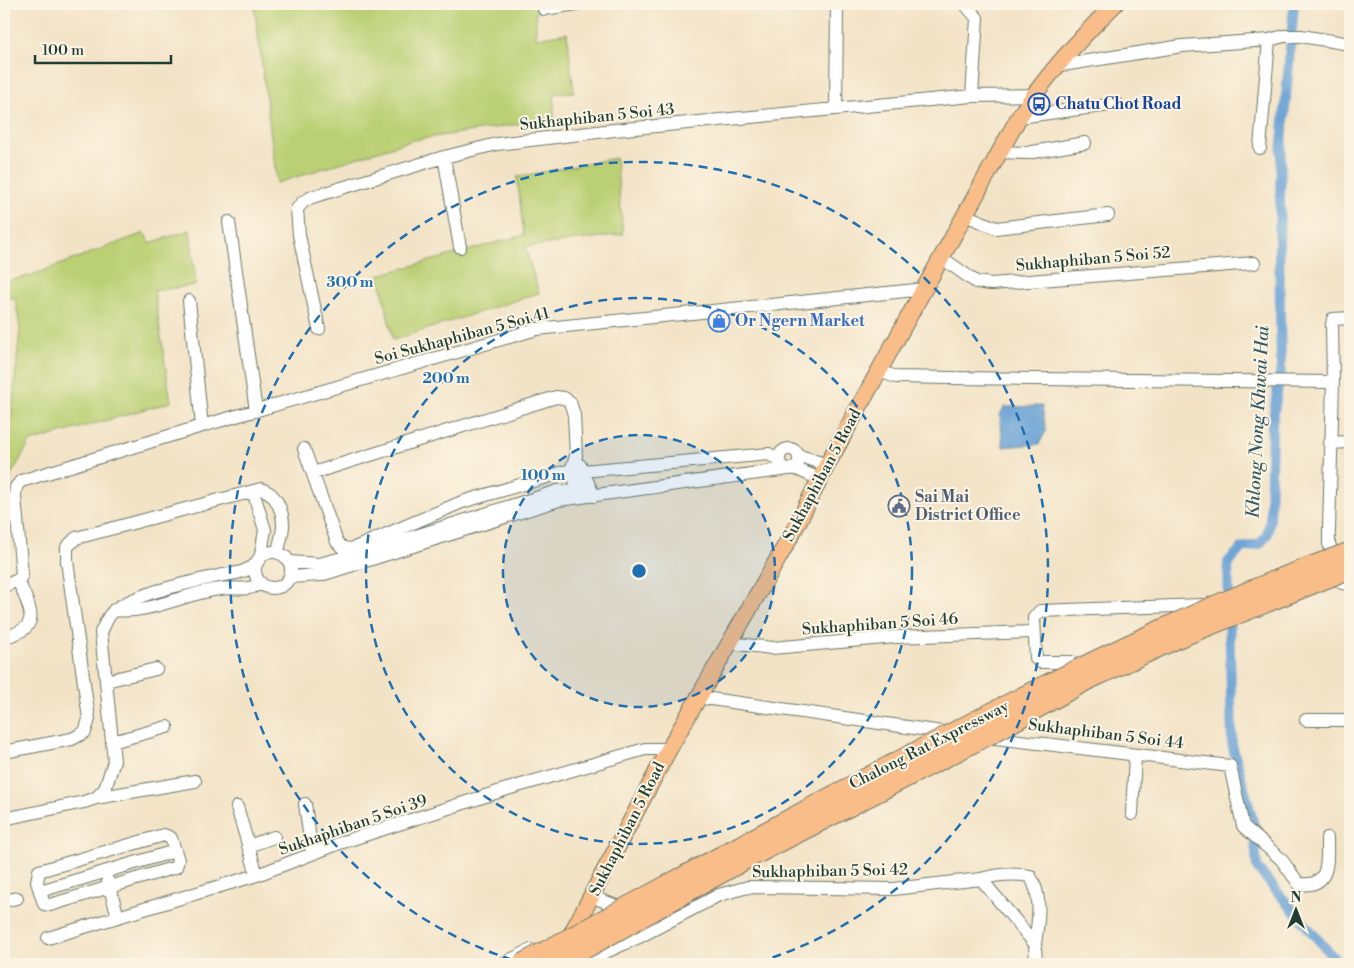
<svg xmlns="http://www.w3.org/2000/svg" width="1354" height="968" viewBox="0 0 1354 968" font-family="'Libre Bodoni',serif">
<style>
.green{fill:#bbd074;stroke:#6d8654}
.water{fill:#649ed4;stroke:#426e84}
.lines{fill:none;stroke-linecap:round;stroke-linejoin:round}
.canal{stroke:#649ed4;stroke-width:10}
.minor-casing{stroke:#697767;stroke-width:14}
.major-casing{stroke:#697767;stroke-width:18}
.minor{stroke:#fff;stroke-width:12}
.major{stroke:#f8bd89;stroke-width:16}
.highway-bridge-casing{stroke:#697767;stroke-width:21;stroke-linecap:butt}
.highway-bridge{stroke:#f8bd89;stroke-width:19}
.ring{fill:none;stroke:#1f6fb2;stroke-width:2.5;stroke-dasharray:9 6}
.labels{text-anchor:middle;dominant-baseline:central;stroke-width:4;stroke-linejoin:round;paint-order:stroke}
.transit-label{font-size:16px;font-weight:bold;fill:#164399;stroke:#fcf5e5;text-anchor:start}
.street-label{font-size:16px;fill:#1f3d34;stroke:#fcf5e5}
.shop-label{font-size:16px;font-weight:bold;fill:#366cbe;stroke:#fcf5e5;text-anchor:start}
.service-label{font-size:16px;font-weight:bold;fill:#4e5e75;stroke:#fcf5e5;text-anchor:start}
.water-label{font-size:18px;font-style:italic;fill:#345a64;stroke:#fcf5e5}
.centre{fill:#1f6fb2;stroke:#fcf5e5;stroke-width:2.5}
.ring-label{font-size:15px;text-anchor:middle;font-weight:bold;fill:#1f6fb2;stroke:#fcf5e5;stroke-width:4;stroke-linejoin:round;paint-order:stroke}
</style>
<rect width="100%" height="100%" fill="#fcf5e5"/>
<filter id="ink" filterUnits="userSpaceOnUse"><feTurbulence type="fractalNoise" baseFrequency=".02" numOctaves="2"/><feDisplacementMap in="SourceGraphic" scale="10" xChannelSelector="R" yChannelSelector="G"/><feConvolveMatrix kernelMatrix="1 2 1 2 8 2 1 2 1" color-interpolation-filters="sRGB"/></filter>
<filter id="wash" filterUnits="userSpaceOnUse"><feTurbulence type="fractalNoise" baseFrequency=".0096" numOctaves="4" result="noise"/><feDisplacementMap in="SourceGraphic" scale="20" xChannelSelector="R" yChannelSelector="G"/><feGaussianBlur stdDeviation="1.12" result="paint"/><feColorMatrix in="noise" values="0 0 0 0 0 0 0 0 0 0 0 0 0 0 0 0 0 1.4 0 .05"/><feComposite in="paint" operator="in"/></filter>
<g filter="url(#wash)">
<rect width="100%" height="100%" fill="#f3e3c6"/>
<path class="green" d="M 254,4 L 536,4 L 536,38 L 567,33 L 574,92 L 554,94 L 554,119 L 413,140 L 277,183 Z
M 616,158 L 623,234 L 525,247 L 539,293 L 393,340 L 379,275 L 524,235 L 517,177 Z
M 190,230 L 196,285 L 154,291 L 171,402 L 30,442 L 11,475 L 8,521 L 4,522 L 4,462 L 8,453 L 20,329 L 15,297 L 4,300 L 4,282 L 32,275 L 144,233 L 150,243 Z"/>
<path class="water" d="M 1042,406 L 1046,431 L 1039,444 L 1003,447 L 1000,415 L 1004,407 Z"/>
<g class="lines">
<path class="canal" d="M 1294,4 L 1281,155 L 1279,249 L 1281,369 L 1272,424 L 1270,519 L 1267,535 L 1260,544 L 1242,548 L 1228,562 L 1232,744 L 1254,825 L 1257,868 L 1333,957 L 1342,964"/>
</g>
</g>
<g filter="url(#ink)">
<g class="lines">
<g class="minor-casing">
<path id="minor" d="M 965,4 L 977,18 L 972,96
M 544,9 L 577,4
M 1056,66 L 1182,46 L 1269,40 L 1284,36 L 1301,36 L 1350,44
M 836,109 L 837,4
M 1019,117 L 1117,104
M 1260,148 L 1269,40
M 1000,152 L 1027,153 L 1085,143
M 444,157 L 460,247
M 965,215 L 996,228 L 1108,215
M 229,222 L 256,411
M 942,258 L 976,282 L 991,284 L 1254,263
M 189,301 L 202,426
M 1350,318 L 1333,319 L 1332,325 L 1333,382 L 1329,529 L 1329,543 L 1338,580 L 1342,583 L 1350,584
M 319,329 L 299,235 L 297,209 L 303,202 L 312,197 L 444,157 L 497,144 L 614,130 L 972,96 L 1033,95
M 879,371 L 896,377 L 950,378 L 1333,382
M 1330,443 L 1350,442
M779 459a10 10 0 1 1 20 0a10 10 0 1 1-20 0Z
M 304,449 L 337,542 L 343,548 L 352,549 L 462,502 L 571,470 L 583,471 L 769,454 L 779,460
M 800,456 L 827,465
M 580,465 L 594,496
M 794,468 L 820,479
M 313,473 L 556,397 L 564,398 L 570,402 L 574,415 L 576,456 L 571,470 L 581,497
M 253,491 L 265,530 L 260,559
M255 570a18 18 0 1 1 36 0a18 18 0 1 1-36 0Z
M 289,562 L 319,564 L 365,552 L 558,491 L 578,492
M 290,577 L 321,575 L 559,500 L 788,469
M 4,586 L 18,580 L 22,575 L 15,496 L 16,487 L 21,481 L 202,426 L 537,329 L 925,289
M 114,610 C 151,614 184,593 220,589 C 237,586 245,593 261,583
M 4,637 C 44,628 30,609 18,580
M 729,643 L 772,648 L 896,637 L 1034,632
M 1071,662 L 1039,662 L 1036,658 L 1034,618 L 1040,611 L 1202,605
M 106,681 L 156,669
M 697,697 L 949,733
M 1306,720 L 1350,720
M 987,737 L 1230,766 L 1243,826 L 1281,859 L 1299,884 C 1331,888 1327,861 1327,838
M 112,742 L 167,727
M 4,752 L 72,739 L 85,732 L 89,719 L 67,561 L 67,547 L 76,538 L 261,489 C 275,492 283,510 283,525 C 283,534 279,544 278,553
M 96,798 L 195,781
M 305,804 L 312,854
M 237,807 L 257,875
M 1132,814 L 1135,755
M 4,819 L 84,802 L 96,798 L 105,789 L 114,761 L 101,632 C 104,627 106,620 110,615 C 124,595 193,582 218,576 C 234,573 245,574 257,563
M 164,835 L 171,838 L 178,860 L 176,867 L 50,905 L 44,904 L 37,882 L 39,871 Z
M 248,846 L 274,837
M 981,879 C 998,874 1012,873 1030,876 C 1043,896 1038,922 1035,944
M 108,881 L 118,917
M 40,891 L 175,851
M 593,897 L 627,910
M 4,901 L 17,898
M 48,938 L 257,875 L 343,842 L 504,790 L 645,749 L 669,749
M 502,964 L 531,950
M 579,964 L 641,936 L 719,895 L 748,887 L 893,889 L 981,879 L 1035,944 L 1036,964"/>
</g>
<g class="major-casing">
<path id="major" d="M 567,942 L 669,749 L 792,534 L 827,465 L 1019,117 C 1046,75 1079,39 1115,4"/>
</g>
<use href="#minor" class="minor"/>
<use href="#major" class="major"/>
<g class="highway-bridge-casing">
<path id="highway-bridge" d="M 521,964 C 670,884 818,802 969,724 C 1093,660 1218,599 1350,552
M 558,964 L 745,860 L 991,734 L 1084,682 L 1181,637 L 1350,569"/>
</g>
<use href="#highway-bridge" class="highway-bridge"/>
</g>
</g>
<circle cx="639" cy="571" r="136" fill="#1f6fb2" fill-opacity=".12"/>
<g class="ring">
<circle cx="639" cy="571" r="136"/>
<circle cx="639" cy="571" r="273"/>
<path d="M526 964A409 409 0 1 1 752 964"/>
</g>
<defs>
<g id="bus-ring" transform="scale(1.125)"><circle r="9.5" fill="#fcf5e5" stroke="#1a4fb4" stroke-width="1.5"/><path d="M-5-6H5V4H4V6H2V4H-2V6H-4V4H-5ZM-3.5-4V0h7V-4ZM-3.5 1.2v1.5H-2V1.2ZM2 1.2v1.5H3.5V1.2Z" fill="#1a4fb4"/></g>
<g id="shop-ring" transform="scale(1.125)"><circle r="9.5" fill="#fcf5e5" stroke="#3f7fe0" stroke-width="1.5"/><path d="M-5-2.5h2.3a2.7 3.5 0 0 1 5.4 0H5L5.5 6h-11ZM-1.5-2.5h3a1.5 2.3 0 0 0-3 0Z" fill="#3f7fe0"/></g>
<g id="civic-ring" transform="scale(1.125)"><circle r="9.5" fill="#fcf5e5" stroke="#5c6f8a" stroke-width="1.5"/><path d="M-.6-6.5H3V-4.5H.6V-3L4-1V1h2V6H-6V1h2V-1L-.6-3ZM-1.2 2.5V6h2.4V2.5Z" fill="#5c6f8a"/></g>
</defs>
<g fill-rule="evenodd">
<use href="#bus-ring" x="1039" y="104"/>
<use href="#shop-ring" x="719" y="321"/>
<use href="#civic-ring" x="899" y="506"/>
</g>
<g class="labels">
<g class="transit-label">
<text x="1055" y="104">Chatu Chot Road</text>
</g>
<g class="street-label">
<text transform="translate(597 117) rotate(-6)">Sukhaphiban 5 Soi 43</text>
<text transform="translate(1093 259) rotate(-5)">Sukhaphiban 5 Soi 52</text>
<text transform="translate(462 336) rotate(-15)">Soi Sukhaphiban 5 Soi 41</text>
<text transform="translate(822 475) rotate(-62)">Sukhaphiban 5 Road</text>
<text transform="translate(880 624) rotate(-4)">Sukhaphiban 5 Soi 46</text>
<text transform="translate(1106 734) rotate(7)">Sukhaphiban 5 Soi 44</text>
<text transform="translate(929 745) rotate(-27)">Chalong Rat Expressway</text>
<text transform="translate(353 825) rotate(-19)">Sukhaphiban 5 Soi 39</text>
<text transform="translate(627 829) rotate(-63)">Sukhaphiban 5 Road</text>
<text transform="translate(830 871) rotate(-1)">Sukhaphiban 5 Soi 42</text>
</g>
<g class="shop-label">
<text x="735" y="321">Or Ngern Market</text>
</g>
<g class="service-label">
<text x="915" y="497">Sai Mai<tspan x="915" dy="18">District Office</tspan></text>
</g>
<g class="water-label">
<text transform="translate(1258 422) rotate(-87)">Khlong Nong Khwai Hai</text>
</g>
</g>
<circle cx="639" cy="571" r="8" class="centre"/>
<g class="ring-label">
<text x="350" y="287">300 m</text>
<text x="446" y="383">200 m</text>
<text x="543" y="480">100 m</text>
</g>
<rect width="1354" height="968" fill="none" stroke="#fcf5e5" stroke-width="20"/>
<g transform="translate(1296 910)" stroke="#fcf5e5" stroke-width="4" paint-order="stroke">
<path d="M0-4L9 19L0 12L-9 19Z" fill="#1f3d34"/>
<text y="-8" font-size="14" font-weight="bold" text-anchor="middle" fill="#1f3d34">N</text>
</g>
<path d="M35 55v8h136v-8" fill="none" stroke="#1f3d34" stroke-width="2.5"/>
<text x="42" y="55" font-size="15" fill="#1f3d34" stroke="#fcf5e5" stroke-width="4" paint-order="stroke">100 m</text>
</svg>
